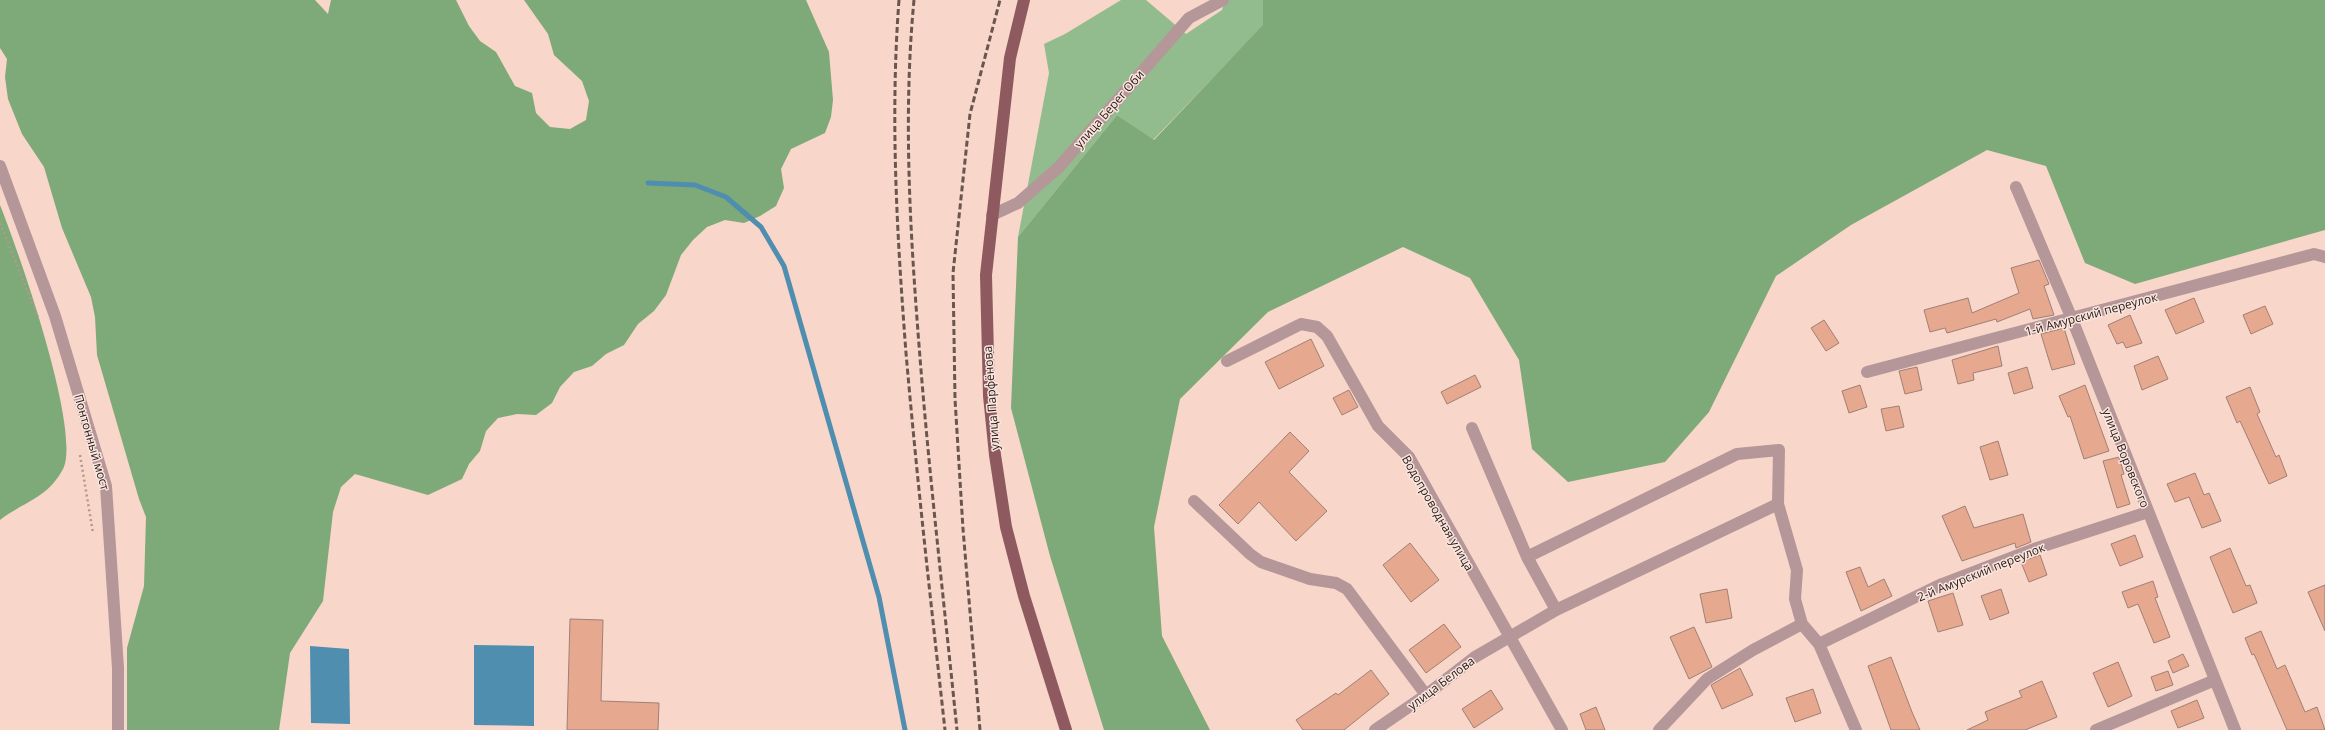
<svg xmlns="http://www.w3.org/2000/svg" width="2325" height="730" viewBox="0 0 2325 730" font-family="'Open Sans',sans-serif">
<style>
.green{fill:#92bc8d}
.forest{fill:#7ea979}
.water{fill:#4f8eaf}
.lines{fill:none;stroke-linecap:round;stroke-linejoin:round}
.stream{stroke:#4f8eaf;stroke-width:5}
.building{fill:#e7a890;stroke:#9f8075}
.path{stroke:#b3988e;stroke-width:2.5;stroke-dasharray:2 3;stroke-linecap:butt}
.minor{stroke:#b59699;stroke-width:12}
.major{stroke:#8e5a60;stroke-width:12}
.rail{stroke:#69564e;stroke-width:3;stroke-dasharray:6 3;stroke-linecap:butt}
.labels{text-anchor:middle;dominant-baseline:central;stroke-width:3;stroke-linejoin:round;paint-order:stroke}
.street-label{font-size:12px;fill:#261a15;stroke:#fbe6df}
</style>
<rect width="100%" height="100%" fill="#f8d6c9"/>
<path class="green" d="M 1121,0 L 1146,0 L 1186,34 L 1222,10 L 1225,0 L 1263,0 L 1264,25 L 1153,140 L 1117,115 L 1018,237 L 1049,73 L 1044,44 L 1065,34 Z"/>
<path class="forest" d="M 0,0 L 315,0 L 328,14 L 331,0 L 456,0 L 469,26 L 480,41 L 496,52 L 515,86 L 532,93 L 536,113 L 550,127 L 570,129 L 586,120 L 589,101 L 582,81 L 554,55 L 548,34 L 524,0 L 806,0 L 829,52 L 833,100 L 831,117 L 825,133 L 791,149 L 781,169 L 784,188 L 776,206 L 760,216 L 744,223 L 725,220 L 707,227 L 693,240 L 681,255 L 666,295 L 654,311 L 638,324 L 624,345 L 606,354 L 592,366 L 574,372 L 560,387 L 552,403 L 536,415 L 517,414 L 498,418 L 486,431 L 480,451 L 469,464 L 462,479 L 428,495 L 355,474 L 341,487 L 333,512 L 323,601 L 290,653 L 279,730 L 127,730 L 127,648 L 144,586 L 146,517 L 139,499 L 97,355 L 95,317 L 91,297 L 62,228 L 44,167 L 22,134 L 8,99 L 5,77 L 7,59 L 0,48 Z
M 1263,0 L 2325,0 L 2325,230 L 2135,284 L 2085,263 L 2046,166 L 1987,150 L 1851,225 L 1776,276 L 1709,412 L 1665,462 L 1568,482 L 1532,449 L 1519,360 L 1470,278 L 1403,247 L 1268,312 L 1180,399 L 1154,527 L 1162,636 L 1210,730 L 1104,730 L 1050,556 L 1011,408 L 1018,237 L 1117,115 L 1154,140 L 1263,25 Z
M 0,205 C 18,250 82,431 63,469 C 48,498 23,502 0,520 Z"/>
<path class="water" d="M 474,645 L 534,646 L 534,726 L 474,725 Z
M 310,646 L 349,649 L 350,724 L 311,723 Z"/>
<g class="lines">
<path class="stream" d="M 648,183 L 695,185 L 726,197 L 761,227 L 784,266 L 879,597 L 905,730"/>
</g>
<path class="building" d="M 2039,260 L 2049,284 L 2044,286 L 2054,315 L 2033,319 L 2030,309 L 1997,322 L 1996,319 L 1947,333 L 1945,328 L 1930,332 L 1924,310 L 1968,298 L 1972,313 L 2019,293 L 2011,268 Z
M 2194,298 L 2204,322 L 2176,334 L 2165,310 Z
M 2265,306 L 2273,324 L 2251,334 L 2243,315 Z
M 2130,315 L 2142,343 L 2126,348 L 2123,342 L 2117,344 L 2108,325 Z
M 1824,320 L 1839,343 L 1826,351 L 1811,328 Z
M 2064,328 L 2075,364 L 2052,370 L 2041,334 Z
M 1311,339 L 1324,366 L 1279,389 L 1265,362 Z
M 1998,346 L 2002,366 L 1973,373 L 1974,380 L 1958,384 L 1952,360 Z
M 2158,356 L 2168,379 L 2142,390 L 2134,366 Z
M 1917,367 L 1922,390 L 1905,394 L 1899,371 Z
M 2027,367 L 2033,388 L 2014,394 L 2008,373 Z
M 1475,375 L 1481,387 L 1447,404 L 1441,392 Z
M 1860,385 L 1867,407 L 1849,413 L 1842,391 Z
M 2085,385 L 2109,451 L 2084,459 L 2070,416 L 2068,417 L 2059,396 Z
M 2250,387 L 2260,412 L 2257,414 L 2276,457 L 2279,455 L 2287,476 L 2269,484 L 2240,421 L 2237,423 L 2226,397 Z
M 1349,390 L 1358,407 L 1342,415 L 1333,398 Z
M 1899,406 L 1904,427 L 1886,431 L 1881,409 Z
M 1290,432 L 1309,451 L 1289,472 L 1327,511 L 1296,541 L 1259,502 L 1238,524 L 1219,505 Z
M 1998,441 L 2008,475 L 1990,480 L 1980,447 Z
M 2119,457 L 2124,474 L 2121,475 L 2130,504 L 2117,508 L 2103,461 Z
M 2195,473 L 2204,495 L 2209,493 L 2221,521 L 2202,528 L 2189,497 L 2175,502 L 2167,484 Z
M 1965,506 L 1974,528 L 2023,514 L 2031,542 L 2016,548 L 2015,543 L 1962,561 L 1942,516 Z
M 2135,535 L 2143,557 L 2120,566 L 2111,544 Z
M 1410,543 L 1439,580 L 1411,602 L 1383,565 Z
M 2230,548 L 2246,586 L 2250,585 L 2257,603 L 2233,613 L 2210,557 Z
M 2040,555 L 2047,575 L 2029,582 L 2021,562 Z
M 1860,567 L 1868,587 L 1884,579 L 1892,596 L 1861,611 L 1846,572 Z
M 2153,581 L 2158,597 L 2155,598 L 2170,637 L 2154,643 L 2138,604 L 2128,608 L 2122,592 Z
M 2325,585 L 2325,631 L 2308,592 Z
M 1727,589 L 1732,618 L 1706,623 L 1700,594 Z
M 2001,589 L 2009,613 L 1990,620 L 1981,596 Z
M 1953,593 L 1963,625 L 1938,632 L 1928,601 Z
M 570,619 L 603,620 L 601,701 L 659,703 L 658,730 L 567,730 Z
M 1444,624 L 1461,647 L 1426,673 L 1409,650 Z
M 1694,627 L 1712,667 L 1689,679 L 1670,637 Z
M 2261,631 L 2277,669 L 2285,665 L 2305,712 L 2317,707 L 2325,730 L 2287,730 L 2254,654 L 2252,655 L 2245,638 Z
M 2183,654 L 2189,666 L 2173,673 L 2168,661 Z
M 1891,657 L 1912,712 L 1920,730 L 1891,730 L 1868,666 Z
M 2118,662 L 2132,696 L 2108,707 L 2093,673 Z
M 1740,668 L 1753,695 L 1722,709 L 1711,685 Z
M 1371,670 L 1389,694 L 1344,730 L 1303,730 L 1296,720 L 1336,693 L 1338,695 Z
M 2168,671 L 2173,685 L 2156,691 L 2151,677 Z
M 2042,681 L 2057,717 L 2025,730 L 1967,730 L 1988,720 L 1985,712 L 2022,697 L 2019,691 Z
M 1813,689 L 1821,713 L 1795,722 L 1786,698 Z
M 1491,690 L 1503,709 L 1474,728 L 1462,709 Z
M 2197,700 L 2204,718 L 2178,728 L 2171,711 Z
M 1596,707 L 1605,730 L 1586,730 L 1580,714 Z"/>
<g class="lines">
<path class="path" d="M 0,223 L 38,317
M 80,455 L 93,533"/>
<path class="minor" d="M 0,166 L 55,316 L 106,486 L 118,668 L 118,730
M 2016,187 L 2072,319 L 2235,730
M 992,215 L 1018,203 L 1059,167 L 1189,18 L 1223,0
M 1227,361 L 1301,324 L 1317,327 L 1327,336 L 1378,426 L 1409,457 L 1562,730
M 1867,372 L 2314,254 L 2325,257
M 1472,428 L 1527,557 L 1556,610
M 1194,501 L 1250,554 L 1261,562 L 1310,579 L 1336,583 L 1347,589 L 1426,695
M 1527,557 L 1737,454 L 1779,450 L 1778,504
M 1819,644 L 1942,584 L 2034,549 L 2148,512
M 1375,730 L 1426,695 L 1475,657 L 1556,610 L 1778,504 L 1797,570 L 1795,599 L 1802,624 L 1819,644 L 1856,730
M 1659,730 L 1707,679 L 1753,650 L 1802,624
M 2096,730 L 2215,680"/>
<path class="major" d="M 1024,0 L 1010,58 L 986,275 L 989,396 L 995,455 L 1006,527 L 1024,596 L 1066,730"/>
<path class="rail" d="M 899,0 C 890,118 897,235 906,353 C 917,479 931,604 945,730
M 914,0 C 903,115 910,230 919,345 C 929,474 944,602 957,730
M 980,730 L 963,529 L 955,399 L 953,273 L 970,114 L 1000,0"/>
</g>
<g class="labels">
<g class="street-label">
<text transform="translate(1109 109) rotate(-49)">улица Берег Оби</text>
<text transform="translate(2091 314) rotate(-15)">1-й Амурский переулок</text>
<text transform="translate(991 398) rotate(-94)">улица Парфёнова</text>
<text transform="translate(92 442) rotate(74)">Понтонный мост</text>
<text transform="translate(2126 458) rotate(68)">улица Воровского</text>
<text transform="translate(1438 513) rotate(60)">Водопроводная улица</text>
<text transform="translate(1981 572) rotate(-22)">2-й Амурский переулок</text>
<text transform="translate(1441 683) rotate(-37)">улица Белова</text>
</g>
</g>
</svg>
